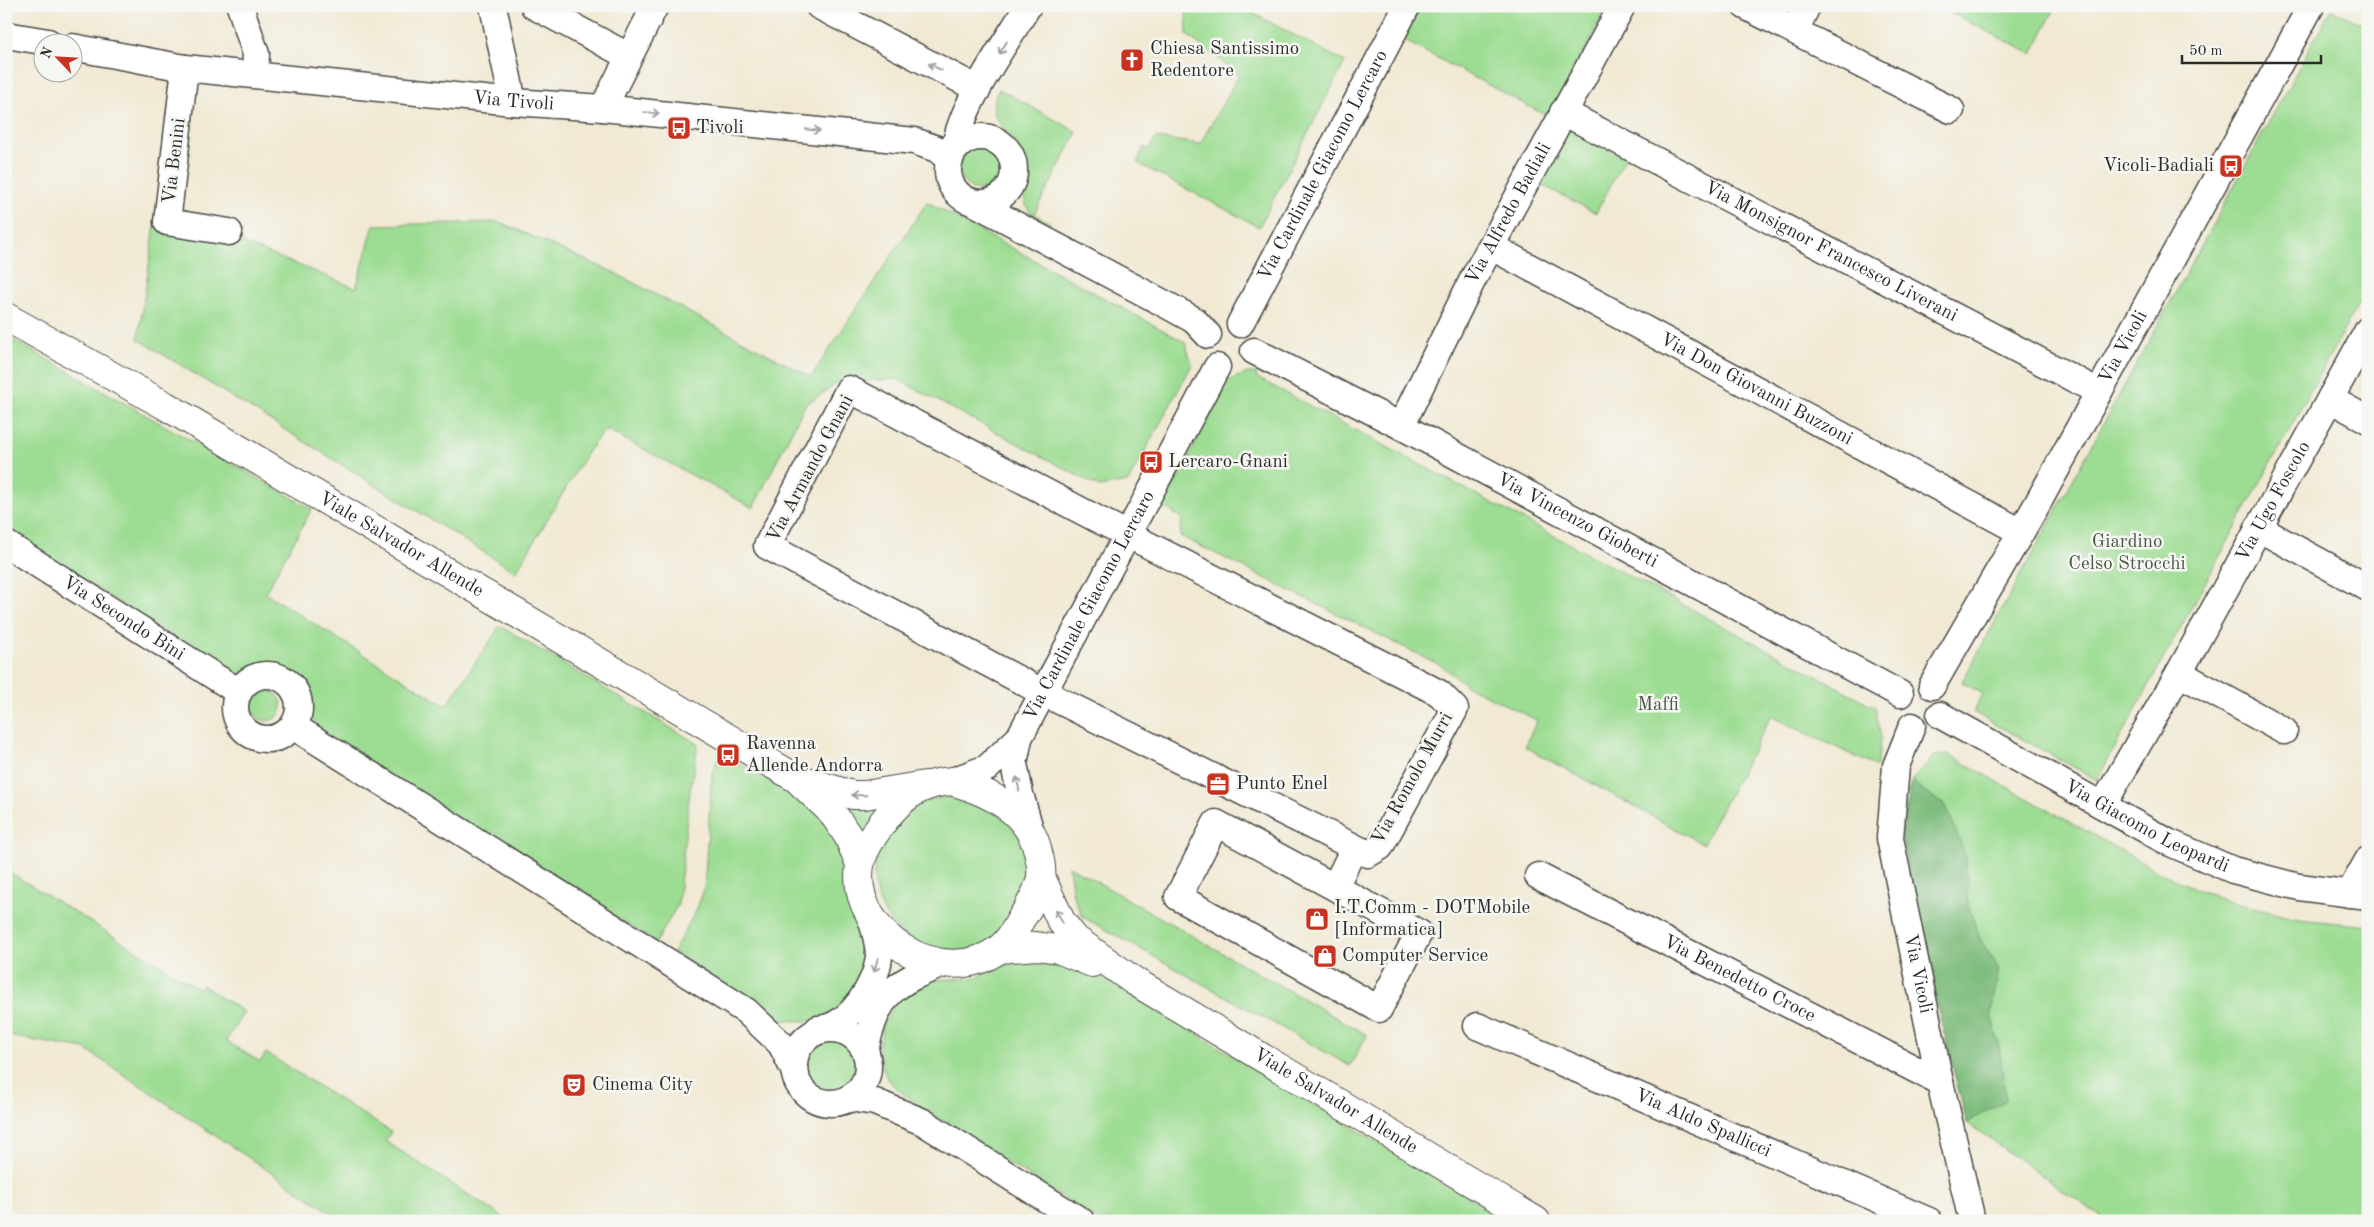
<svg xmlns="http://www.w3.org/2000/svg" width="2374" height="1227" viewBox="0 0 2374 1227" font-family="'Old Standard TT',serif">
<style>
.green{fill:#9ddd93;stroke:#64845f}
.forest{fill:#7ebc7d;stroke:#547454}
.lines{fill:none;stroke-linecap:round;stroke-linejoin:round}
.minor-casing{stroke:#494844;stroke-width:29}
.major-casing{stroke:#494844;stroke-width:30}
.minor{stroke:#fff;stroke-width:26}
.major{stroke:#fff;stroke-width:28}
.oneway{stroke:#a0a0a0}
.labels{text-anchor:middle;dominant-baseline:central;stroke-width:5;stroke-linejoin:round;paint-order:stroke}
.poi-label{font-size:19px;fill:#2b2b2b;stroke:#f6f6f2;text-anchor:start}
.street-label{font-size:19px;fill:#2b2b2b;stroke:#f6f6f2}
.park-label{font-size:19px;fill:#485845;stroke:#f6f6f2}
</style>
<rect width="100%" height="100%" fill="#f6f6f2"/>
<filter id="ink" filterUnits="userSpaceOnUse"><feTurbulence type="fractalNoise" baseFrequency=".02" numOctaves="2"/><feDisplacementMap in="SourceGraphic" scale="10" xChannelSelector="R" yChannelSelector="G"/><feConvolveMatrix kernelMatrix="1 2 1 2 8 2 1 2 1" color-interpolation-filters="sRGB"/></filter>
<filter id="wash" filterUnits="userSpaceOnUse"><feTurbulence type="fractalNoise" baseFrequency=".0096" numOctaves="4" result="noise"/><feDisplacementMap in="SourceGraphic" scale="20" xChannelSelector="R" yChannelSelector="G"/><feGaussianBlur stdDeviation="1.12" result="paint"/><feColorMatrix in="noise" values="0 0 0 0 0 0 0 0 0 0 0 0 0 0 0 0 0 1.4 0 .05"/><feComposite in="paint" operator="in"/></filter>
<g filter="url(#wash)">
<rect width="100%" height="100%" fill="#f1e9d3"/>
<path class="green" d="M 1186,6 L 1239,6 L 1345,62 L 1259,227 L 1137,163 L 1144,147 L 1149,149 L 1156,138 L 1200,144 L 1239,75 L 1187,35 Z
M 1420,6 L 1609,6 L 1549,117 L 1403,40 Z
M 1937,6 L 2056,6 L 2032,54 Z
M 2331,9 L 2368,27 L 2368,286 L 2097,780 L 1973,712 L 1983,694 L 1962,682 Z
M 999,89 L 1077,132 L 1034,214 L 1050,223 L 1049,226 C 1007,206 1034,184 1023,156 C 1013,131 981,121 999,89 Z
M 1568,130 L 1571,130 L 1625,158 L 1596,213 L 1540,184 Z
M959 169a21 21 0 1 1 42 0a21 21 0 1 1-42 0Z
M 927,202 L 1185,342 L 1192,365 L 1128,482 L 1099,487 L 897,379 L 838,383 L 805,405 L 753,508 L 606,429 L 588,451 L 516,572 L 138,339 L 155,225 L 232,239 L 356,288 L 374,225 L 499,222 L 613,272 L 811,377 Z
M 6,336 L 312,509 L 265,593 L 446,706 L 500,626 L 698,744 L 689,797 L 678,904 L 656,943 L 307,723 L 309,697 L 290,671 L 254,667 L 235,676 L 6,531 Z
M 1248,373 L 1257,373 L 1256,377 L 1265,382 L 1875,707 L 1881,738 L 1877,767 L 1771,716 L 1703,844 L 1525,747 L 1537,720 L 1467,686 L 1442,666 L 1180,536 L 1182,519 L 1163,506 L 1223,391 L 1219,389 L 1224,382 Z
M252 706a15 15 0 1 1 30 0a15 15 0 1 1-30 0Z
M 720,753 L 812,804 L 827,818 L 845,859 L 847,888 L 854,914 L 866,939 L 869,963 L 847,1004 L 818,1020 L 803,1021 L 785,1020 L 770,1015 L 673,952 L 697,909 L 704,889 L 712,773 Z
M 1948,754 L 2165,875 L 2222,900 L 2298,919 L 2368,926 L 2368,1221 L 2107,1221 L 1967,1123 L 1931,981 L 1901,835 L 1912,780 L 1934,756 Z
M874 874a77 77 0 1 1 154 0a77 77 0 1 1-154 0Z
M 835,803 L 886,805 L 862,841 Z
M 1069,866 L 1367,1035 L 1350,1066 L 1083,917 L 1073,896 Z
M 6,870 L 199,989 L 202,985 L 244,1012 L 226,1041 L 260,1062 L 266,1053 L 391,1132 L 385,1141 L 509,1221 L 344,1221 L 85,1049 L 13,1037 L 6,1033 Z
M 1034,958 L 1060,959 L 1095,973 L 1509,1221 L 1099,1221 L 921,1107 L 897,1089 L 886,1077 L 878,1053 L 883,1024 L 897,1000 L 931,980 L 974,978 L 1010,963 Z
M805 1066a27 27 0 1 1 54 0a27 27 0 1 1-54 0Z"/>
<path class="forest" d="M 1912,780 L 1923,791 L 1946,806 L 1966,857 L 1968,904 L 1980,939 L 1999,969 L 1991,1013 L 1999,1046 L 2006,1100 L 1967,1123 L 1931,981 L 1901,835 Z"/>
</g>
<g filter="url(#ink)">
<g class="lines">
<g class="minor-casing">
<g id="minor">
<path d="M 240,6 L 256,54 L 255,74"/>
<path d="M 493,6 L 513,102"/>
<path d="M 534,6 L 628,56"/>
<path d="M 819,6 L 978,89"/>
<path d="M 1745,6 L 1951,110"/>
<path d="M 1795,31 L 1807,6"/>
<path d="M 6,35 L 48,42"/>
<path id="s1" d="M 72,47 L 185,68 L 513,102 L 603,108 L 914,141 L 937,149 L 950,160"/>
<path d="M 185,68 L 167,222 L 229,232"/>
<path d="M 603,108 L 655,6"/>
<path id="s2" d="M 1563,112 L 2099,392"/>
<circle cx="981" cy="170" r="33"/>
<path d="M 955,149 C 960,105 1005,45 1028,6"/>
<path d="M 975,203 L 1165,304 L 1194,320 L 1208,335"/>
<path id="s3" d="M 1492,247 L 2021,532"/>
<path id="s4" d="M 1240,324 L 1407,6"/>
<path id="s5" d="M 1254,351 L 1401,426 L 1900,694"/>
<path d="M 849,389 L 1097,519 L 1439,693 L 1455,709 L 1380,847 L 1368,854 L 1044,693 L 767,546 Z"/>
<path d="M 2330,399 L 2368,420"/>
<path id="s6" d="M 1401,426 L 1473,279 L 1622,6"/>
<path d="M 2258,528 L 2368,588"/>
<path id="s7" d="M 6,544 L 239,692"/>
<path d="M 2179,673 L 2284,731"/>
<circle cx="267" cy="707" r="32"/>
<path id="s8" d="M 1932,686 L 2035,508 L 2311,6"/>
<path id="s9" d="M 1940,715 L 2168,842 L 2233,870 L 2299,887 L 2368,896"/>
<path d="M 293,726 L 746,1011 L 781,1044 L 796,1074"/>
<path id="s10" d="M 1912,726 L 1896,766 L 1890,838 L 1940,1082 L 1972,1221"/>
<path d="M 1019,738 L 1014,764 L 1020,794 L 1030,829"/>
<path id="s11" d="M 952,781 L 987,768 L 1019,738 L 1217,367"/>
<path id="s12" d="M 2103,805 L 2179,673 L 2368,330"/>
<path d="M 1216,823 L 1419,933 L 1379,1009 L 1178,897 Z"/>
<path id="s13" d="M 1538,876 L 1940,1082"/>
<path d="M 1335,887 L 1354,848"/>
<path d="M 2349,894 L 2368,860"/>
<path id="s14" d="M 1477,1026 L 1929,1221"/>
<path d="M 818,1029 C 849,1028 877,984 879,956 C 879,943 874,929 871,917"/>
<circle cx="831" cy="1066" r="37"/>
<path d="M 865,1050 C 878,993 893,983 946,963"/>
<path d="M 849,1098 L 875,1102 L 923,1122 L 1081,1221"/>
</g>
</g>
<g class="major-casing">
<g id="major">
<path id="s15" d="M 6,317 L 166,406 L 794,777 L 852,795 L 865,795 L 925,785"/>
<path d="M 799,781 L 832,812 L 848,836 L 860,864"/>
<path d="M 952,781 C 989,792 1029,811 1038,852 C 1040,859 1042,870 1041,878 C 1038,892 1029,907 1021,919 C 1016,929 1008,942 999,949 C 942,992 849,934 860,865 C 863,849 874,834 883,822 C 901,797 921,783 952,781 Z"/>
<path id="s16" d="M 1041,877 L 1061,921 L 1075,939 L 1134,981 L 1536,1221"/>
<path d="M 999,949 L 1036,946 L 1058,949 L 1092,963"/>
</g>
</g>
<use href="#minor" class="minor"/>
<use href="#major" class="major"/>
</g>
<defs><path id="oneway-shaft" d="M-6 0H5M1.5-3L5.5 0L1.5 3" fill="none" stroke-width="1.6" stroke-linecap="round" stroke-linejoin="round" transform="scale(1.25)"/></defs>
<g class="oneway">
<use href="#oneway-shaft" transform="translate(1003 48) rotate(121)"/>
<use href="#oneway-shaft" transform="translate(935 67) rotate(-153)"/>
<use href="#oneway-shaft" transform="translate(652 113) rotate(6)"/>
<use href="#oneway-shaft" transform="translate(813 130) rotate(6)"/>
<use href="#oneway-shaft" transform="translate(1018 784) rotate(-100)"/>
<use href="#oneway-shaft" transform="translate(859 795) rotate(-179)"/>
<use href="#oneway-shaft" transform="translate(1059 916) rotate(-117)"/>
<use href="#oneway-shaft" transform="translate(876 965) rotate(105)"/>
</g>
</g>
<defs>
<g id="church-square" transform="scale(1.25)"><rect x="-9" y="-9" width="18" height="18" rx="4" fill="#c8321e" stroke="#f6f6f2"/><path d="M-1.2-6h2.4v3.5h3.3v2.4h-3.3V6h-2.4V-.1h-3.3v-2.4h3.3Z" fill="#fff"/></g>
<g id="bus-square" transform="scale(1.25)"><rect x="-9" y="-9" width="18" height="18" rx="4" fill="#c8321e" stroke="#f6f6f2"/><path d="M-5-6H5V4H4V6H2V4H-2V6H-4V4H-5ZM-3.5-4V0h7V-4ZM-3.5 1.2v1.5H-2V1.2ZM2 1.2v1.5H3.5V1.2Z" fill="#fff"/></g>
<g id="office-square" transform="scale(1.25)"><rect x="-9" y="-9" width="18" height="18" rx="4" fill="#c8321e" stroke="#f6f6f2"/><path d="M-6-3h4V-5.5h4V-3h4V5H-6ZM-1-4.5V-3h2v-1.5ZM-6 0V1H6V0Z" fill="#fff"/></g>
<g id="shop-square" transform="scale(1.25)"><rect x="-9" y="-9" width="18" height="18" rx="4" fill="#c8321e" stroke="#f6f6f2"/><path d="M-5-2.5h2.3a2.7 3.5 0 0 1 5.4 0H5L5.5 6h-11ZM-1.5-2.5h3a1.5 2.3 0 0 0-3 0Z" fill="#fff"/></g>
<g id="theatre-square" transform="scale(1.25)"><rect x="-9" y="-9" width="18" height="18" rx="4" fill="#c8321e" stroke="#f6f6f2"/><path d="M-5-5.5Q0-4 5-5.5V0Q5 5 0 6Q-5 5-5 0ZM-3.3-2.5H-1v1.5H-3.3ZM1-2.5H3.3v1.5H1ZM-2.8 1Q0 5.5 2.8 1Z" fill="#fff"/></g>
</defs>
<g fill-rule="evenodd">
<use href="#church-square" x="1132" y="60"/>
<use href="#bus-square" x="679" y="128"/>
<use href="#bus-square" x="2231" y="166"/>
<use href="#bus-square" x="1151" y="462"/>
<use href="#bus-square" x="728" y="755"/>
<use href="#office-square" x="1218" y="784"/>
<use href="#shop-square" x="1317" y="919"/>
<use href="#shop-square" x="1325" y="956"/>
<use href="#theatre-square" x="574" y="1085"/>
</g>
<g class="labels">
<g class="poi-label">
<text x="1150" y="49">Chiesa Santissimo<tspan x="1150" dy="22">Redentore</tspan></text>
<text x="696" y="128">Tivoli</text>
<text x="2214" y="166" text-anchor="end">Vicoli-Badiali</text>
<text x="1168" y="462">Lercaro-Gnani</text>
<text x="746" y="744">Ravenna<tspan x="746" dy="22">Allende Andorra</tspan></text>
<text x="1236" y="784">Punto Enel</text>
<text x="1334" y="908">I.T.Comm - DOTMobile<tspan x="1334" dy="22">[Informatica]</tspan></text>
<text x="1342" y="956">Computer Service</text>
<text x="592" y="1085">Cinema City</text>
</g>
<g class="street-label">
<text stroke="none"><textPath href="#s1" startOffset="445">Via Tivoli</textPath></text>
<text transform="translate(175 161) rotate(-83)">Via Benini</text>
<text stroke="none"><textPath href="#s4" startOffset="179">Via Cardinale Giacomo Lercaro</textPath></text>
<text stroke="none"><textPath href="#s6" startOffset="238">Via Alfredo Badiali</textPath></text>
<text stroke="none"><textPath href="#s2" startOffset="302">Via Monsignor Francesco Liverani</textPath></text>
<text stroke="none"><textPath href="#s8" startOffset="389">Via Vicoli</textPath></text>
<text stroke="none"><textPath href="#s3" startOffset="300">Via Don Giovanni Buzzoni</textPath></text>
<text transform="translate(811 469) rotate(-62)">Via Armando Gnani</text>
<text stroke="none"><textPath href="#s12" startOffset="348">Via Ugo Foscolo</textPath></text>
<text stroke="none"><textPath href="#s5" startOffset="365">Via Vincenzo Gioberti</textPath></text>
<text stroke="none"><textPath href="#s15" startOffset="456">Viale Salvador Allende</textPath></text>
<text stroke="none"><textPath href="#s11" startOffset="231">Via Cardinale Giacomo Lercaro</textPath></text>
<text stroke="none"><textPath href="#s7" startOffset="139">Via Secondo Bini</textPath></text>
<text transform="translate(1413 779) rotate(-61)">Via Romolo Murri</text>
<text stroke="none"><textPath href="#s9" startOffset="235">Via Giacomo Leopardi</textPath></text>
<text stroke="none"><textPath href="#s10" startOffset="254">Via Vicoli</textPath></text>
<text stroke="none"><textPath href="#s13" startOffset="226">Via Benedetto Croce</textPath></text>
<text stroke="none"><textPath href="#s16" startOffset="378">Viale Salvador Allende</textPath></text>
<text stroke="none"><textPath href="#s14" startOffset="246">Via Aldo Spallicci</textPath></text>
</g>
<g class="park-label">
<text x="2127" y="542">Giardino<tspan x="2127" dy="22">Celso Strocchi</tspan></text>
<text x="1658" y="705">Maffi</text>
</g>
</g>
<rect width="2374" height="1227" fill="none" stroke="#f6f6f2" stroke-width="25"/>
<g transform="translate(58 58) rotate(295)"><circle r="24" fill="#f6f6f2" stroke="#a5a5a2"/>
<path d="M0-4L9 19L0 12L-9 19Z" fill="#c8321e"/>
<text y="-8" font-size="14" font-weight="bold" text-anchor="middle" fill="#2b2b2b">N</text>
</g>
<path d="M2182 55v8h139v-8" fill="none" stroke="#2b2b2b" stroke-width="2.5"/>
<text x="2189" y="55" font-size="15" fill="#2b2b2b" stroke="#f6f6f2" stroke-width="4" paint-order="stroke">50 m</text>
</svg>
